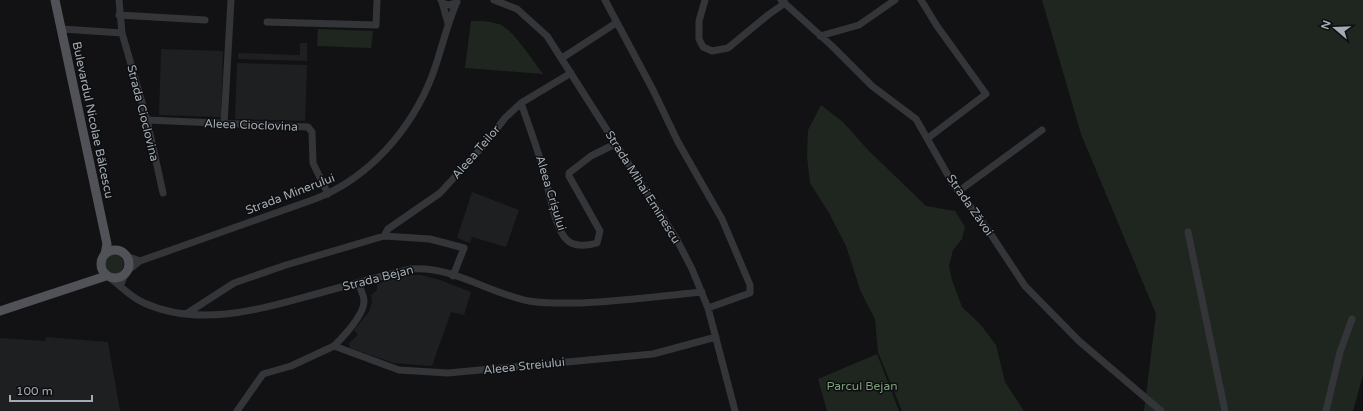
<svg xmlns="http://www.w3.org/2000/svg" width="1363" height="411" viewBox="0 0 1363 411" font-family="'Varela Round',sans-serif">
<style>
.built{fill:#1e1f21}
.green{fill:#1f261f}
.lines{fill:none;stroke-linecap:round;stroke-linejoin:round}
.minor{stroke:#333539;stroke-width:7}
.major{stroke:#505258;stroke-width:9}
.labels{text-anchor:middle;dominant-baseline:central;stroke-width:3;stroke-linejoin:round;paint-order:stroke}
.street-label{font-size:12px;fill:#a4abb4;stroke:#0d0e0f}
.park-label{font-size:12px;fill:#7e9f7b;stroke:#0d0e0f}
</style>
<rect width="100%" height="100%" fill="#121214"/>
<path class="built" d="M 300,43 L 307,43 L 307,61 L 238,59 L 238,53 L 300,55 Z
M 161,49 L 223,51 L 221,117 L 159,115 Z
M 237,63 L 307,65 L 305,121 L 235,119 Z
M 472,192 L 519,210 L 506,247 L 472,237 L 470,243 L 457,238 Z
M 404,275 L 421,275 L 440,280 L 471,292 L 464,315 L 451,312 L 432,366 L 394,363 L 350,348 L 349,343 L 358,335 L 354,330 L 369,312 L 372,302 L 371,295 L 377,290 L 377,284 Z
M 46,337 L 108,342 L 120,411 L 0,411 L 0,338 L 45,341 Z"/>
<path class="green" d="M 1042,0 L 1363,0 L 1363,375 L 1353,411 L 1144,411 L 1156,314 L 1081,134 Z
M 471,21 C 481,21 492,21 501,25 C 516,33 532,60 543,74 L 465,68 Z
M 318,29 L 373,31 L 371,48 L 317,46 Z
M 821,105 L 843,122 L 868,150 L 926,206 L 955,211 L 965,227 L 962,239 L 953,250 L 949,266 L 952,280 L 962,307 L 980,324 L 996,345 L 1005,382 L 1024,411 L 902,411 L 878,352 L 875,319 L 861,292 L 846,246 L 829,213 L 810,183 L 807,156 L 808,130 Z
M104 264a10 10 0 1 1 20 0a10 10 0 1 1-20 0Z
M 877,354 L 899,411 L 827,411 L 818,379 Z"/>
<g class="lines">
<path class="minor" d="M 119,0 L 122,33 L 147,120 L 163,193
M 441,0 L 444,4 L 450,5 L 457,2
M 494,0 L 517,9 L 547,36 L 677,240 L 692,269 L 708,308 L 735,411
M 605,0 L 653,90 L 678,142 L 722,219 L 750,285 L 750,293 L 708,308
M 705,0 L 699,21 L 699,39 L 703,47 L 712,51 L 728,48 L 768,15 L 785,3
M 781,0 L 832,46 L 872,86 L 916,119 L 953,184 L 986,227 L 1025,286 L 1079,341 L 1161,411
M 921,0 L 937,26 L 986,94 L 928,138
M 442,2 L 448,23
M 119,15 L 205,20
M 267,22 L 376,25 L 377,0
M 62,29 L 122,33
M 820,36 L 859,25 L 895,0
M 562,58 L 616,23
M 521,103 C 528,123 535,142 541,162 C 548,181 553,227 567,240 C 574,247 588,246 597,243 L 600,231 L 569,176 L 569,173 L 591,156 L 615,144
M 147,120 L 308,127 L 312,132 L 313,163 L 328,194
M 224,124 L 231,0
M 959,191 L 1042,130
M 1188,232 L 1225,411
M 384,236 L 388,229 L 440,193 L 484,145 L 505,118 L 521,103 L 571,73
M 126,256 L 140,261 L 315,199 C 369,178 411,130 432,76 C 441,52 446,27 456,4
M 110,278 C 122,287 130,297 144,303 C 200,328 261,309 316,294 C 348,285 379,277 411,269 C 450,265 491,294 529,301 C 547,304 564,303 581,303 C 621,301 662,296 702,292
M 358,283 C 360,288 364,295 364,301 C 364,315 343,337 334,346 L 399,370 L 448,373 L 653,354 L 716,337
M 120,286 L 126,272 L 140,261
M 186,314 L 234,283 L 286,265 L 384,236 L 430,239 L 464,248 L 453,276
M 237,411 L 263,374 L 291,366 L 334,346
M 1326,411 L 1340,352 L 1352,319"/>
<path class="major" d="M 55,0 L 107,244 L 105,254
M101 264a14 14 0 1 1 28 0a14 14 0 1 1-28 0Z
M 0,311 L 106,276"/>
</g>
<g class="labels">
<g class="street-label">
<text transform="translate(143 113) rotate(76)">Strada Cioclovina</text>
<text transform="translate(93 120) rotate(78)">Bulevardul Nicolae Bălcescu</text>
<text transform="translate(251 125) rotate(2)">Aleea Cioclovina</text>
<text transform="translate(476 152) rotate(-49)">Aleea Teilor</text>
<text transform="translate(643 187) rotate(58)">Strada Mihai Eminescu</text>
<text transform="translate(551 193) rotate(73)">Aleea Crișului</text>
<text transform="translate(290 194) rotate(-21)">Strada Minerului</text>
<text transform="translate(970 205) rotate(55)">Strada Zăvoi</text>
<text transform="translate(378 278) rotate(-14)">Strada Bejan</text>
<text transform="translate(524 366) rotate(-6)">Aleea Streiului</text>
</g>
<g class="park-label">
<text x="862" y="386">Parcul Bejan</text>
</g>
</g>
<g transform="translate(1335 28) rotate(289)" stroke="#0d0e0f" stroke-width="3" paint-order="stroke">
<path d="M0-3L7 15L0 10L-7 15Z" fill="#a4abb4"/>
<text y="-6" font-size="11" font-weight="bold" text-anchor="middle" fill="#a4abb4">N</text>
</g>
<path d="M10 395v6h82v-6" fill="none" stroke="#a4abb4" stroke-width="2"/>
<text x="16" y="395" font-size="12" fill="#a4abb4" stroke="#0d0e0f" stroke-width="3" paint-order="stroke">100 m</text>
</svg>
